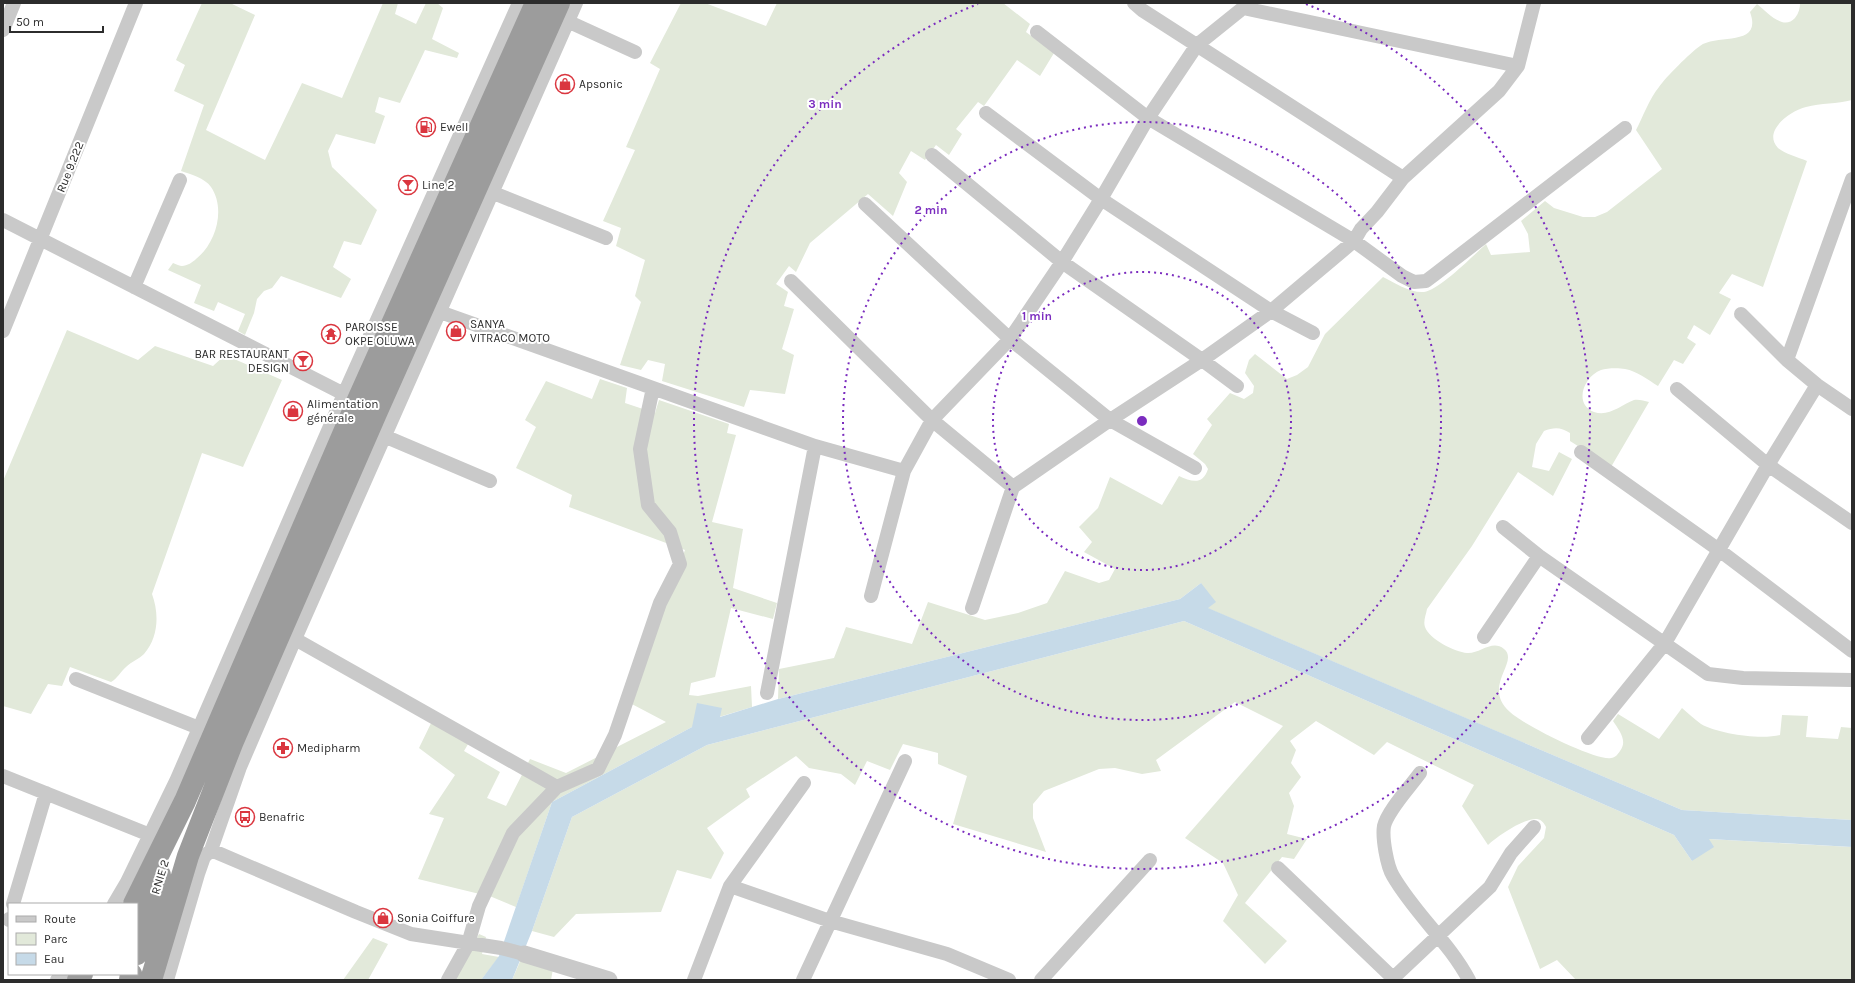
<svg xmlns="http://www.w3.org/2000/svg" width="1855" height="983" viewBox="0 0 1855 983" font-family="Karla,sans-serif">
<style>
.green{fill:#e2e9da}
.water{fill:#c6dae8}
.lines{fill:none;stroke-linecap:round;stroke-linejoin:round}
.minor{stroke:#c9c9c9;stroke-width:14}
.tertiary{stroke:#c9c9c9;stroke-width:17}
.trunk{stroke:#9c9c9c;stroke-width:22}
.ring{fill:none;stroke:#7b2cbf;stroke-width:2;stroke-dasharray:2 4}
.labels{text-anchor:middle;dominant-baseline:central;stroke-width:4;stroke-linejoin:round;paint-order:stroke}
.poi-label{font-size:12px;fill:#2c2c2c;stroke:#fff;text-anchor:start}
.street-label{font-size:12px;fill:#2c2c2c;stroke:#fff}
.centre{fill:#7b2cbf;stroke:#fff;stroke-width:2}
.ring-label{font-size:12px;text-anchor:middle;font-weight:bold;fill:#7b2cbf;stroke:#fff;stroke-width:4;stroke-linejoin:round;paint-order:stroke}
</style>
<rect width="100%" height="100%" fill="#fff"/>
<path class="green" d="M 202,3 L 230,3 L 255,15 L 206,130 L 265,160 L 302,83 L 342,98 L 383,3 L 398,3 L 395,14 L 416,24 L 426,3 L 437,3 L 443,8 L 432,39 L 459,53 L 457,58 L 425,50 L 400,103 L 379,97 L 375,112 L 385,116 L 375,144 L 336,134 L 328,151 L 332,167 L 377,210 L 361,245 L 344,241 L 333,267 L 351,279 L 341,298 L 281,276 L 272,288 L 264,291 L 257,299 L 254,313 L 245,335 L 238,331 L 245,314 L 218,302 L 214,311 L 194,303 L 201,285 L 168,270 L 173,263 C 176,264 180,266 182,266 C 187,266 193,262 196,259 C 216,243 226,209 211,187 C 205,178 190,174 181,171 L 204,105 L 174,91 L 185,65 L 176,60 Z
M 681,3 L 705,3 L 766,26 L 777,3 L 1003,3 L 1030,24 L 1026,32 L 1054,53 L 1040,76 L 1017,60 L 984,106 L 978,102 L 956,129 L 962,134 L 949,155 L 936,145 L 925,160 L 911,151 L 899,173 L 907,182 L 893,216 L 868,194 L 810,243 L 796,272 L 789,266 L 776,284 L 788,292 L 784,306 L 794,309 L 782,349 L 794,355 L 785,394 L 750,390 L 744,407 L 662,381 L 665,364 L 648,360 L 641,370 L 620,365 L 641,302 L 635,296 L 645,260 L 616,246 L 621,228 L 603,221 L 635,150 L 626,147 L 660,69 L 650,63 Z
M 1800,3 L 1852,3 L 1852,100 C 1837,104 1821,103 1806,107 C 1790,111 1762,131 1778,148 C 1785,154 1798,157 1807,161 L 1763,287 L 1732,274 L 1719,293 L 1731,299 L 1710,335 L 1694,325 L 1687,338 L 1696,344 L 1683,364 L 1674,360 L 1658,386 C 1648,380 1637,371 1625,369 C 1619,368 1607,368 1601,370 C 1584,376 1573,404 1594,412 C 1609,417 1621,405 1634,400 C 1639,399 1644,401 1649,402 L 1611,467 L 1570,441 L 1570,433 C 1561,427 1554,427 1544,431 L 1536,444 L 1532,467 L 1549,471 L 1559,452 L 1572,459 L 1553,496 L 1518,472 L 1472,546 L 1427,609 C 1426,615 1423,621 1425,627 C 1429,639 1455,652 1467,653 C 1480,654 1492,639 1504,649 C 1520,662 1481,686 1510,712 C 1522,724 1596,761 1611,758 C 1615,758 1618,754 1620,751 C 1628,741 1619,730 1613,721 L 1618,714 L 1659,739 L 1682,708 C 1688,713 1694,719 1701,724 C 1719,734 1760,740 1780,735 L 1782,715 L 1808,716 L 1806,737 L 1838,739 L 1841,727 L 1852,728 L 1852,820 L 1682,810 L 1207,608 L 1201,583 L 1180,599 L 778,699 L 779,669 L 834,658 L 846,627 L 912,644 L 928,602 L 985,620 L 1018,613 L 1047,603 L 1065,571 L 1099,583 L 1109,580 L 1115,569 L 1084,552 L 1092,542 L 1079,527 L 1098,508 L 1110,477 L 1162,505 L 1179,476 C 1192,482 1203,485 1208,469 L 1205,464 L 1193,454 L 1212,425 L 1207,419 L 1230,393 L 1244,399 L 1253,393 L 1254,386 L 1245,373 L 1249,360 L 1255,354 L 1287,379 L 1297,375 L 1308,367 L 1325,334 L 1383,277 C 1395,283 1410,293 1424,292 C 1439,290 1473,256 1486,244 L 1491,255 L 1530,252 L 1528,234 L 1521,221 L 1545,201 L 1554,208 L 1583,217 L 1595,217 L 1607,212 L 1662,169 L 1636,130 C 1643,117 1649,99 1659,87 C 1666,77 1690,53 1700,46 C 1717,33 1763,48 1750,12 L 1757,4 C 1767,12 1783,31 1795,18 C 1799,13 1800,8 1800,3 Z
M 67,330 L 138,360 L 155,346 L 213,366 L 225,355 L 282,380 L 243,467 L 202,453 L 152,594 C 159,613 159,637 144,654 C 139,659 131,662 126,667 C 120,672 118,678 111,682 L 70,667 L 62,686 L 48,684 L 31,714 L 3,706 L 3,481 Z
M 600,379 L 627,388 L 625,403 L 655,413 L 659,400 L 729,424 L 727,433 L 736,435 L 712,522 L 743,529 L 733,588 L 777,603 L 773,619 L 731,608 L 715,677 L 691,683 L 689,695 L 698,696 L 751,686 L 752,707 L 719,717 L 721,708 L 692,727 L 552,802 L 516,907 L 492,897 L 418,879 L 444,818 L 429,814 L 455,775 L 419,748 L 435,715 L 474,734 L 464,751 L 500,772 L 487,798 L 506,806 L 530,759 L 566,773 L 666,722 L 628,702 L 685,550 L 569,507 L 572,495 L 516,468 L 536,427 L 525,420 L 546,381 L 592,399 Z
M 1184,621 L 1674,835 L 1692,861 L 1708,839 L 1852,847 L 1852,980 L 1576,980 L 1557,960 L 1540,969 L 1508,887 L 1518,866 L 1544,838 L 1546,827 C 1544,823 1542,820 1537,819 C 1524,818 1498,836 1488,845 L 1462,806 L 1474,785 L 1387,742 L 1374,755 L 1316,721 L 1290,741 L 1296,750 L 1291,763 L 1301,777 L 1289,793 L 1294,806 L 1287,834 L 1307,839 L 1294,859 L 1282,857 L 1245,903 L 1287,941 L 1265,964 L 1223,921 L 1238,895 L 1223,863 L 1185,838 L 1283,726 L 1235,702 L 1156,760 L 1161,771 L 1142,774 L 1115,768 L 1099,769 L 1044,791 L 1033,804 L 1033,818 L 1046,852 L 953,824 L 967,776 L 938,764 L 938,753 L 903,744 L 890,770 L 867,761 L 855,785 L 841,774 L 809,768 L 796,756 L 746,789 L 750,797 L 707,828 L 724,853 L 711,879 L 677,870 L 661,912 L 576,914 L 554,937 L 532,931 L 572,817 L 707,745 Z
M 479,934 L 486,937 L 482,954 L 499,957 L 481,980 L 455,980 Z
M 373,938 L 388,944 L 368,980 L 343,980 Z
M 521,959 L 554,963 L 551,980 L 512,980 Z"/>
<path class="water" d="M 1201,583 L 1216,602 L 1208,608 L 1682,810 L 1852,820 L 1852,847 L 1709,839 L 1714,847 L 1692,861 L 1674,835 L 1184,621 L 707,745 L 572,817 L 532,931 L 512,980 L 481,980 L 499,956 L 552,802 L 692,727 L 697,703 L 722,708 L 720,717 L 778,699 L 1180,599 Z"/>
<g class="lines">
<path class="minor" d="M 1134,3 L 1142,10 L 1403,178
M 567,21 L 635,52
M 3,30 L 14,3
M 1037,32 L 1148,118 L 1354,241 L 1402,276 L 1414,282 L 1426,281 L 1434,275 L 1625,128
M 986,113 L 1101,199 L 1271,311 L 1313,333
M 932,155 L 1062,262 L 1202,360 L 1237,386
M 491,192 L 606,238
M 865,204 L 1010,339 L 1110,420 L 1195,468
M 3,220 L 344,394
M 791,281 L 932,420 L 1013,487
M 134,287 L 180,180
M 440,312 L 815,446 L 904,471
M 1741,314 L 1787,360 L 1817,385 L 1852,409
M 3,331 L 136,3
M 1787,360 L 1852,179
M 1677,389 L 1768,465 L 1852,523
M 384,436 L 490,481
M 1581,452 L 1719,550 L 1852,651
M 1503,527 L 1539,556 L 1708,674 L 1743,678 L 1852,680
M 871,596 L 904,471 L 932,420 L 1010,339 L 1062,262 L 1101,199 L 1148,118 L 1197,45 L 1243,8 L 1518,66
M 972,608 L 1013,487 L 1110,420 L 1202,360 L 1271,311 L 1354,241 L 1361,229 L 1377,212 L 1403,178 L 1499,91 L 1518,66 L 1534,3
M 1484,637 L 1539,556
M 295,639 L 557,787
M 76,679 L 199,728
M 767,693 L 815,446
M 1588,738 L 1665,643 L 1768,465 L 1817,385
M 1420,773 C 1410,787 1388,810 1384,826 C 1382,838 1387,866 1393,876 C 1415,914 1449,942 1469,980
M 3,776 L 150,835
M 211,850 L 356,912 L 411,934 L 501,948 L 524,954
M 1278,868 L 1393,978
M 730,886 L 830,921 L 947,954 L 1009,980
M 13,904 L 46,793
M 114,904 L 127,882 L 177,779 L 344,394 L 519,3
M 9,920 L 9,919
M 57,980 L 63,974
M 167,980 L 198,874 L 204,857 L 211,850 L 240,767 L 295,639 L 576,3
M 448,980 L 468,944 L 479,906 L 513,833 L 557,787 L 598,769 L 615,735 L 660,603 L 680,564 L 670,532 L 648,505 L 640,449 L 653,388
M 694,980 L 730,886 L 804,783
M 803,980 L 905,761
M 1041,980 L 1150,860
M 1391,980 L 1490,887 L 1511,853 L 1534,827"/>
<path class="tertiary" d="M 524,954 L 609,980"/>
<path class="trunk" d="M 134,904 L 185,801 L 357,402 L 536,3
M 137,954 L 160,875
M 78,980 L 82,974
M 130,980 L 131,974
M 151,980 L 188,856 L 233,741 L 377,411 L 559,3"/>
</g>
<g class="ring">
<circle cx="1142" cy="421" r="149"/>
<circle cx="1142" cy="421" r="299"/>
<path d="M1306 4A448 448 0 1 1 978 4"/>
</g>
<defs>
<g id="shop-ring" transform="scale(1)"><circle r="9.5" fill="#fff" stroke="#da363f" stroke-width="1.5"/><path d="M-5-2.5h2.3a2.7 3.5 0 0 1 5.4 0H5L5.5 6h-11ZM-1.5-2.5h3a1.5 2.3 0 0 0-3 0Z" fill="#da363f"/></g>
<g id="fuel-ring" transform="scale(1)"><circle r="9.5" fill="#fff" stroke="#da363f" stroke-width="1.5"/><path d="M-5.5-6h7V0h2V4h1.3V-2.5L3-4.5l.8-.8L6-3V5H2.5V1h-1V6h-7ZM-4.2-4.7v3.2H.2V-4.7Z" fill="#da363f"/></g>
<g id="bar-ring" transform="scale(1)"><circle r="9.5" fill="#fff" stroke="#da363f" stroke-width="1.5"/><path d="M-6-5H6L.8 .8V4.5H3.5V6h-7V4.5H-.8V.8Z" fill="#da363f"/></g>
<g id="temple-ring" transform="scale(1)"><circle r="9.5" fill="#fff" stroke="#da363f" stroke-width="1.5"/><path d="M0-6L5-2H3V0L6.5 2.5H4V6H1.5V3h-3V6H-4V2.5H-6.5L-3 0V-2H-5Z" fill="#da363f"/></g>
<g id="pharmacy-ring" transform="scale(1)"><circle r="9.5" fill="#fff" stroke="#da363f" stroke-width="1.5"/><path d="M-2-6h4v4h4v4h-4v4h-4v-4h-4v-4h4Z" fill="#da363f"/></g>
<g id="bus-ring" transform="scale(1)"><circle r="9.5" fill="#fff" stroke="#da363f" stroke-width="1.5"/><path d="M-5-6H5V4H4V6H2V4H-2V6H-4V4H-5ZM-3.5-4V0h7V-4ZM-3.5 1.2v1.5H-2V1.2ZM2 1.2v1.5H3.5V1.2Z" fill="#da363f"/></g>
</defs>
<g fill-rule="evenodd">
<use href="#shop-ring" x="565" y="84"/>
<use href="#fuel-ring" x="426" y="127"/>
<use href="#bar-ring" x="408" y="185"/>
<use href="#shop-ring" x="456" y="331"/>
<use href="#temple-ring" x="331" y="334"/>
<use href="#bar-ring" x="303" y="361"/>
<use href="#shop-ring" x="293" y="411"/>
<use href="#pharmacy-ring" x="283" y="748"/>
<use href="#bus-ring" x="245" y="817"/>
<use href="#shop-ring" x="383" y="918"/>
</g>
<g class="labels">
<g class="poi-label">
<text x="579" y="84">Apsonic</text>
<text x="440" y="127">Ewell</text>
<text x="422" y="185">Line 2</text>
<text x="470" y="324">SANYA<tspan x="470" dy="14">VITRACO MOTO</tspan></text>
<text x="345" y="327">PAROISSE<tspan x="345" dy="14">OKPE OLUWA</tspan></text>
<text x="289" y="354" text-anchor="end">BAR RESTAURANT<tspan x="289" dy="14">DESIGN</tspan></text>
<text x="307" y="404">Alimentation<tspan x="307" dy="14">générale</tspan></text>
<text x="297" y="748">Medipharm</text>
<text x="259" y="817">Benafric</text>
<text x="397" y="918">Sonia Coiffure</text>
</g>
<g class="street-label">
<text transform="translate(70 167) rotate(-68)">Rue 9.222</text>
<text transform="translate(160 877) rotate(-73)">RNIE 2</text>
</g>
</g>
<circle cx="1142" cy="421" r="6" class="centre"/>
<g class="ring-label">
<text x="825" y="108">3 min</text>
<text x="931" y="214">2 min</text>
<text x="1037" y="320">1 min</text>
</g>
<rect width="1855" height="983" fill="none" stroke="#2c2c2c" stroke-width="8"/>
<rect x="8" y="903" width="130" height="72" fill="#ffffff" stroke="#ababab"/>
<rect x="16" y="916" width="20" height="6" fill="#c9c9c9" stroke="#ababab"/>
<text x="44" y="923" font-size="12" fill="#2c2c2c">Route</text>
<rect x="16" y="933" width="20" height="12" fill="#e2e9da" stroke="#ababab"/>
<text x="44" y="943" font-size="12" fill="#2c2c2c">Parc</text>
<rect x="16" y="953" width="20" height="12" fill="#c6dae8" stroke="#ababab"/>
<text x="44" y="963" font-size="12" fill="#2c2c2c">Eau</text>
<path d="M10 26v6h93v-6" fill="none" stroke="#2c2c2c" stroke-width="2"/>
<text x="16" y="26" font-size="12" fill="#2c2c2c" stroke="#ffffff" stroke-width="3" paint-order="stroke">50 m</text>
</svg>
